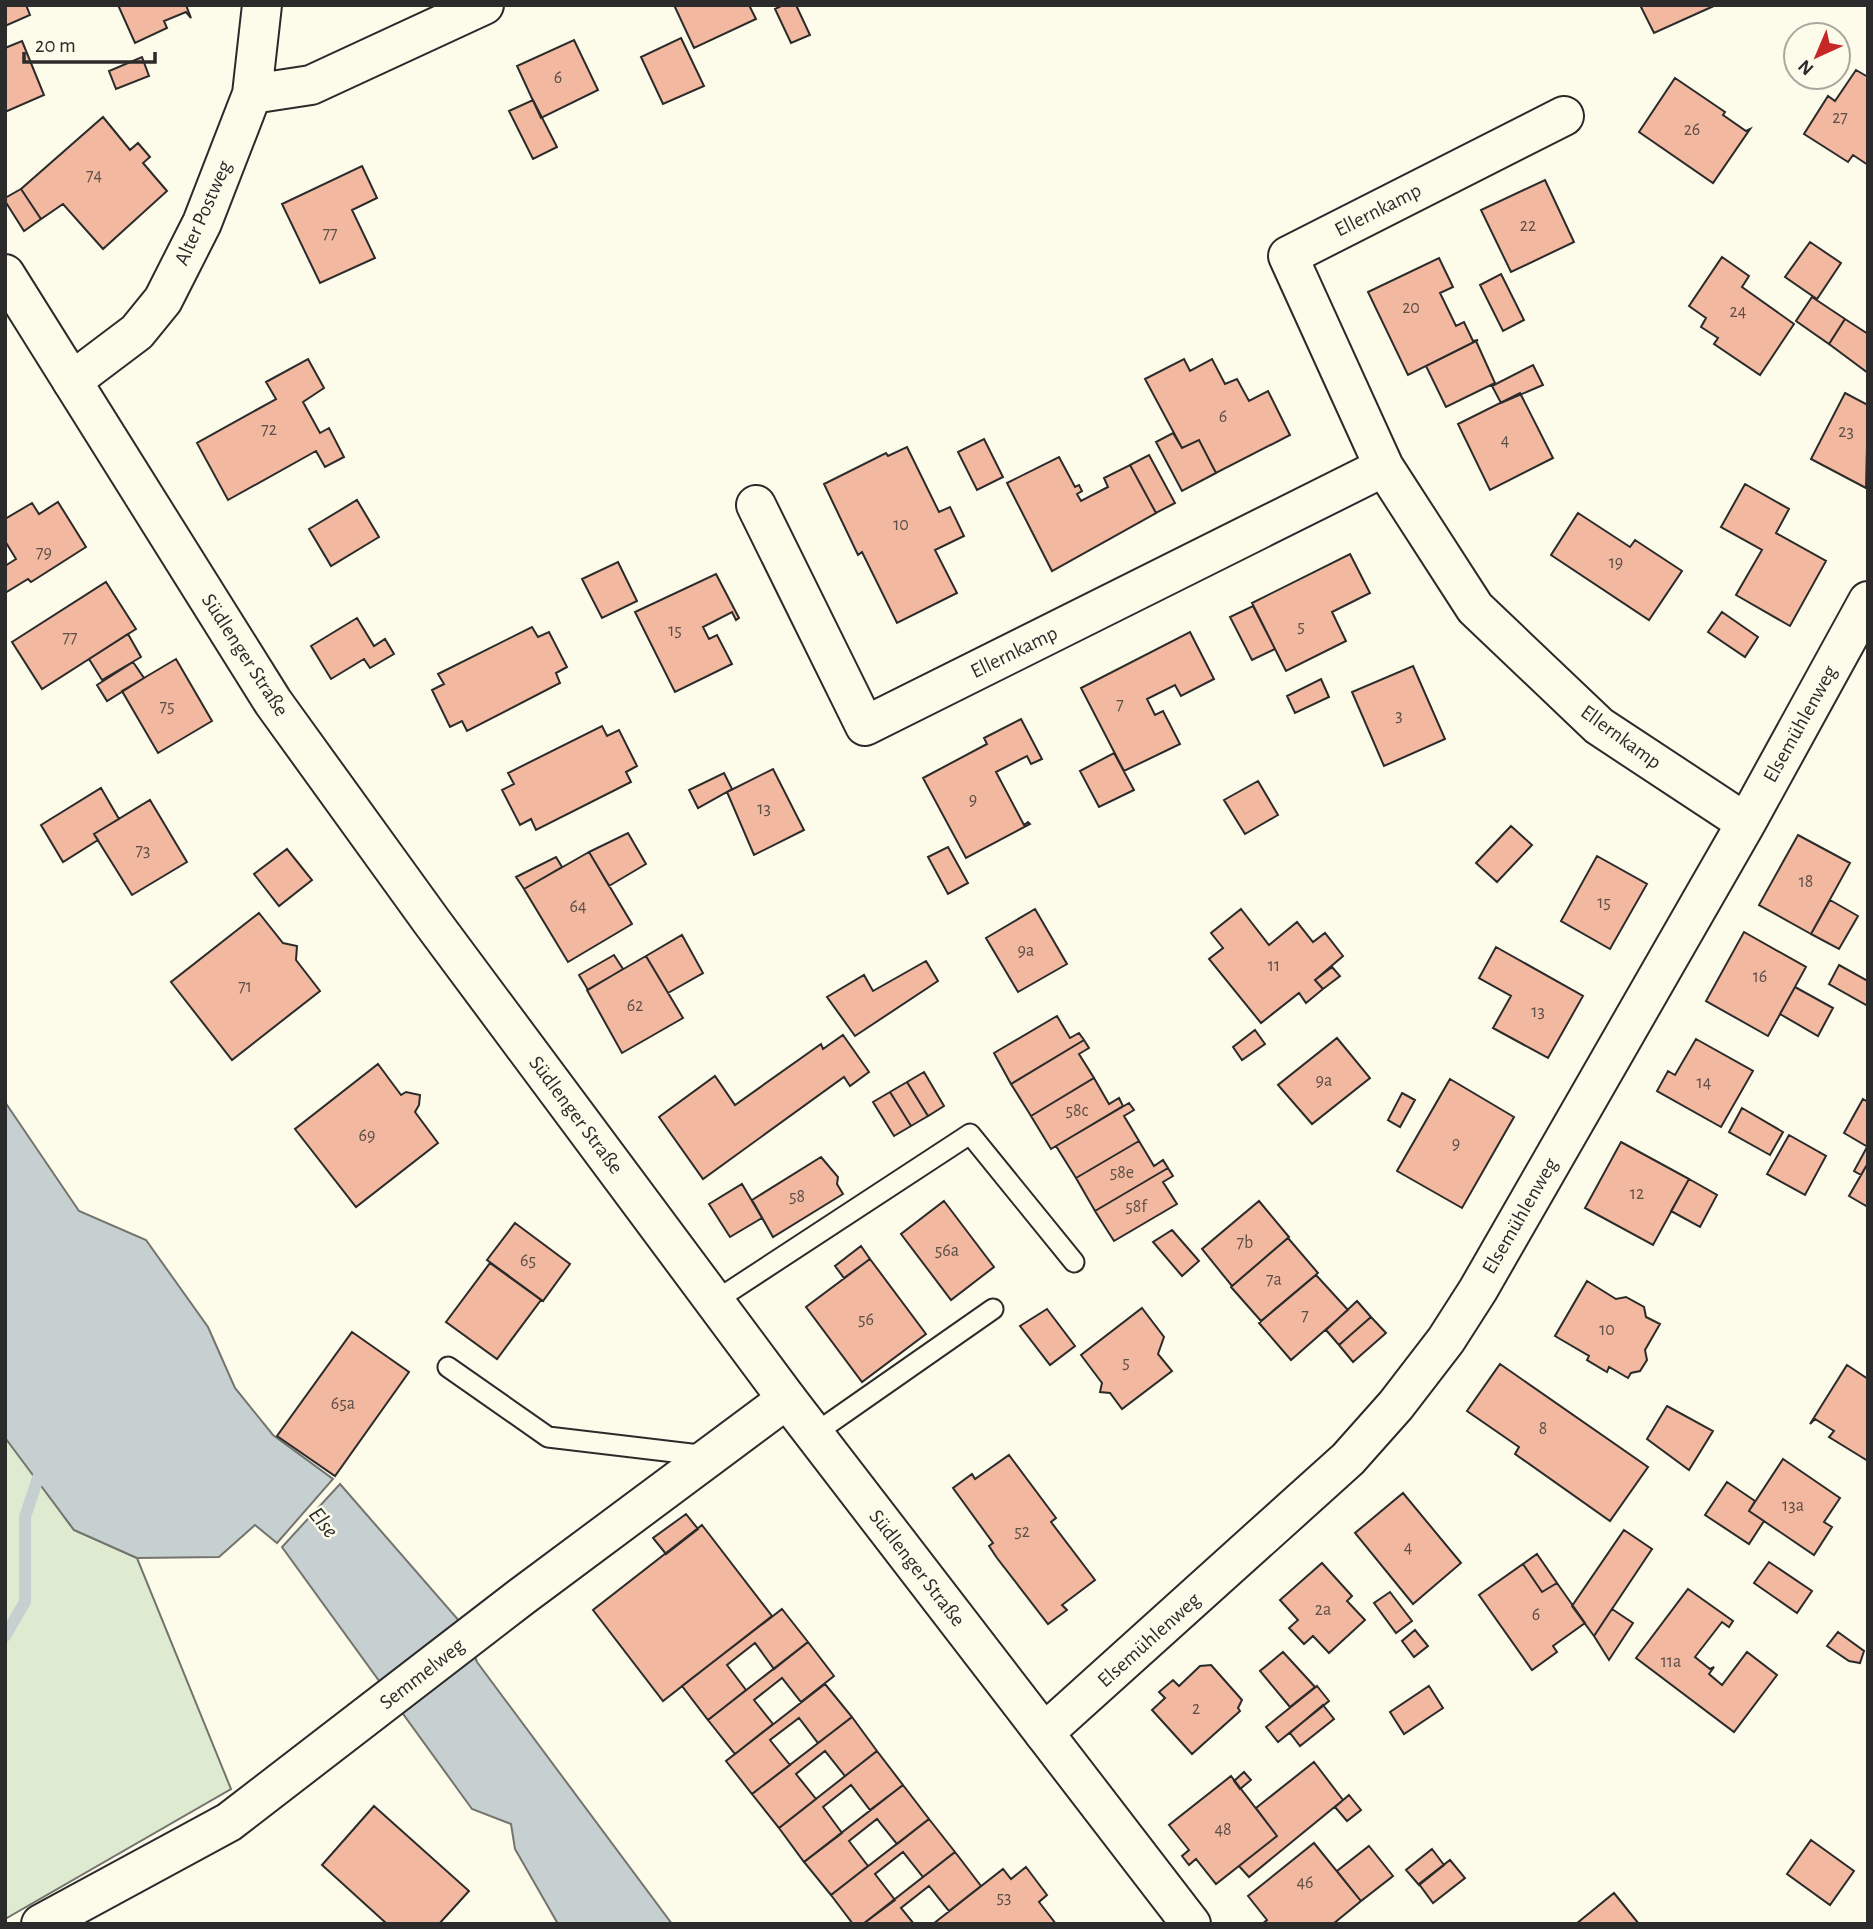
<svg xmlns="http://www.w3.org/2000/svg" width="1873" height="1929" viewBox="0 0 1873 1929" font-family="'Alegreya Sans',sans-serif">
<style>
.green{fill:#deebd1;stroke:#74746e;stroke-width:2}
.water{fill:#c7d0d0;stroke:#74746e;stroke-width:2}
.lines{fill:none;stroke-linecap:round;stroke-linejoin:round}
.stream{stroke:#c7d0d0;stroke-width:12}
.building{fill:#f2b8a0;stroke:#2b2b2b;stroke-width:2}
.lane-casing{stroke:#2b2b2b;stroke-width:23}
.street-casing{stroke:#2b2b2b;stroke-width:42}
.secondary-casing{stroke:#2b2b2b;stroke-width:42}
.lane{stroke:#fdfbea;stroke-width:19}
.street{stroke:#fdfbea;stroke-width:38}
.secondary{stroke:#fdfbea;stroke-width:38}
.labels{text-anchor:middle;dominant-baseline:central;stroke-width:5;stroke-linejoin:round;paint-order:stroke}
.number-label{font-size:18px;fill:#5d4e48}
.street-label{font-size:21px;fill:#2b2b2b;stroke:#fdfbea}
.water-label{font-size:23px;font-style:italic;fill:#2b2b2b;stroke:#fdfbea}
</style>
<rect width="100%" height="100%" fill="#fdfbea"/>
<path class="green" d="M 5,1435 L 74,1530 L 137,1558 L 231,1789 L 5,1919 Z"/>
<path class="water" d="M 5,1102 L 79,1211 L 146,1240 L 208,1327 L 235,1388 L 273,1435 L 333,1479 L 277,1543 L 255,1525 L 219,1557 L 137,1558 L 74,1530 L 6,1439 Z
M 340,1484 L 461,1623 L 477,1662 L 672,1924 L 558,1924 L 515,1849 L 511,1824 L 472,1809 L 282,1547 Z"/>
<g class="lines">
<path class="stream" d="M 5,1636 L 25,1602 L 25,1517 L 42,1466"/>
</g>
<path class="building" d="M 5,5 L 26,5 L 30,15 L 5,26 Z
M 118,5 L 186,5 L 191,18 L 186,12 L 164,21 L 167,28 L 135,43 Z
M 674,5 L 749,5 L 756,19 L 694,48 Z
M 783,5 L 796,5 L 810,35 L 791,43 L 775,9 Z
M 1640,5 L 1716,5 L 1654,33 Z
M 681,38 L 704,86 L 663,104 L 641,57 Z
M 574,40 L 598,90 L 541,118 L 517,66 Z
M 22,41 L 44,95 L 5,112 L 5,48 Z
M 142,57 L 149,76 L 116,89 L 109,71 Z
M 1856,70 L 1868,77 L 1868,165 L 1853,155 L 1848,162 L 1804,134 L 1828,96 L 1835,101 Z
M 1675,78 L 1725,112 L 1723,115 L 1746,131 L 1750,129 L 1713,183 L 1639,132 Z
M 533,100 L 557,147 L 533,159 L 509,111 Z
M 103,117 L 130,150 L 138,143 L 150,157 L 143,163 L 167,191 L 103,249 L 63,204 L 41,219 L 21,189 Z
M 362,166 L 377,198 L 352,210 L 375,258 L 320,283 L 282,204 Z
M 1545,180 L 1574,242 L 1511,272 L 1481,210 Z
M 21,189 L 41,219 L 24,231 L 5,201 L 5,198 Z
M 1810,242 L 1841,263 L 1817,299 L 1785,277 Z
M 1722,257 L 1749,276 L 1742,287 L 1794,324 L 1760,375 L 1714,344 L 1718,338 L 1701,327 L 1706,318 L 1689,306 Z
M 1439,258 L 1453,287 L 1440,293 L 1456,326 L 1464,322 L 1473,341 L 1478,340 L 1408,375 L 1368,292 Z
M 1501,274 L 1524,320 L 1503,331 L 1480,285 Z
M 1812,297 L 1845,319 L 1829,344 L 1796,321 Z
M 1845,319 L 1868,334 L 1868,373 L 1829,344 Z
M 1476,341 L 1495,383 L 1446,407 L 1426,366 Z
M 308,359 L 324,388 L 303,402 L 320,433 L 329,428 L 344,457 L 325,467 L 316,451 L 228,500 L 197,443 L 276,399 L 266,382 Z
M 1184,359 L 1190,371 L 1212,359 L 1225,384 L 1237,379 L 1249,401 L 1268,391 L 1290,435 L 1216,473 L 1199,440 L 1182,448 L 1145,379 Z
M 1533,365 L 1543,385 L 1501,403 L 1492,386 Z
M 1520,393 L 1553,458 L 1490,490 L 1458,424 Z
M 1845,393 L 1868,405 L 1866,488 L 1811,459 Z
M 1173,433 L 1182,448 L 1199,440 L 1216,473 L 1182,491 L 1156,442 Z
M 984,439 L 1003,477 L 977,490 L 958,452 Z
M 907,447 L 939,512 L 950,507 L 964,536 L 935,550 L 957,593 L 897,623 L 862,552 L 858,555 L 824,484 L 886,453 L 888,456 Z
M 1149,455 L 1175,503 L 1156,513 L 1130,465 Z
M 1059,457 L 1075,487 L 1079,485 L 1082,491 L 1077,494 L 1081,501 L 1108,487 L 1104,478 L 1130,465 L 1156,513 L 1052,571 L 1007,483 Z
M 1745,484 L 1789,509 L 1776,533 L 1826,561 L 1790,626 L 1736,595 L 1762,550 L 1721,527 Z
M 357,500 L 379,537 L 331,566 L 309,529 Z
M 58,502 L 86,547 L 31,582 L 28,579 L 5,593 L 5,566 L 16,559 L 5,541 L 5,519 L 32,503 L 39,514 Z
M 1578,513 L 1630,547 L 1635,540 L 1682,571 L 1649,620 L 1551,555 Z
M 1350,554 L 1370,593 L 1332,612 L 1346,641 L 1286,671 L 1252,603 Z
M 618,562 L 637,601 L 602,618 L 582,579 Z
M 716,574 L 739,618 L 736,620 L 732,612 L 703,627 L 709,639 L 717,635 L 732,664 L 675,692 L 635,612 Z
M 106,582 L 136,629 L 42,689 L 12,642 Z
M 1253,606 L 1275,649 L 1252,660 L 1230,617 Z
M 1722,612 L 1758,637 L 1745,657 L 1708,632 Z
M 357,618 L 374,646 L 385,639 L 394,654 L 370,668 L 364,659 L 331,679 L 311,646 Z
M 532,627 L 538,637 L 549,632 L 567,667 L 556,673 L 560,683 L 467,731 L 462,721 L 450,727 L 432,690 L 444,684 L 438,674 Z
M 1190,632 L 1214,679 L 1181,696 L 1175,685 L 1147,699 L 1155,715 L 1163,711 L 1180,744 L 1124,771 L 1081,688 Z
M 128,634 L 141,657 L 102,680 L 89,659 Z
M 176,659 L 212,721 L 158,753 L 122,691 Z
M 133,662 L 144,678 L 107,701 L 97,685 Z
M 1413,666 L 1445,739 L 1384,766 L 1352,692 Z
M 1321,679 L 1329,697 L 1295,713 L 1287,696 Z
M 1021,719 L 1042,759 L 1031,764 L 1027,756 L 996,772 L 1024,825 L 1028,822 L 1030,824 L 966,858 L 923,778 L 987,744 L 984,738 Z
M 602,726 L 607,736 L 619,730 L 637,766 L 626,772 L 631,782 L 536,830 L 531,819 L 520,825 L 502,790 L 514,784 L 508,773 Z
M 1114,753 L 1134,790 L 1099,807 L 1080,771 Z
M 773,769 L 804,830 L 754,855 L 727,792 Z
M 724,773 L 732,789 L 698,808 L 689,790 Z
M 1258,781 L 1278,815 L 1245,834 L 1224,800 Z
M 101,788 L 119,819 L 94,834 L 98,840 L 63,862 L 41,825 Z
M 150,800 L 187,862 L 132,895 L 94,834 Z
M 1511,826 L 1532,845 L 1497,882 L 1476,863 Z
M 628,833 L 646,864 L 609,886 L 589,852 Z
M 1798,835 L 1850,863 L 1811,934 L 1759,905 Z
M 948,847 L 968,883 L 948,894 L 928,857 Z
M 287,849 L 312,880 L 279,906 L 254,874 Z
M 589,852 L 632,924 L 568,962 L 524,889 Z
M 1597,856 L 1647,884 L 1610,949 L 1561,921 Z
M 556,857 L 562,867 L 524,889 L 516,877 Z
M 1830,900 L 1858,916 L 1839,949 L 1811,934 Z
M 1035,909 L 1067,964 L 1018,992 L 986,938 Z
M 1241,909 L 1269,945 L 1297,922 L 1313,942 L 1325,933 L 1343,956 L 1315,980 L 1323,989 L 1306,1003 L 1299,993 L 1261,1023 L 1209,959 L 1223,948 L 1211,933 Z
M 259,913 L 283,943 L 297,946 L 296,960 L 320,991 L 232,1060 L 171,982 Z
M 1744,932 L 1806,967 L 1768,1036 L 1706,1001 Z
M 682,935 L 703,973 L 668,993 L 646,956 Z
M 1496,947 L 1583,996 L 1548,1058 L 1493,1028 L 1511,996 L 1479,978 Z
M 614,955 L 623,969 L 588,990 L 579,975 Z
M 646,956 L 683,1018 L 622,1053 L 587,990 Z
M 926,961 L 938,981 L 855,1036 L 827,997 L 864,975 L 873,991 Z
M 1839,965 L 1868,981 L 1868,1006 L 1829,984 Z
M 1332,967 L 1340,976 L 1323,989 L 1315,980 Z
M 1795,987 L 1833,1008 L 1818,1036 L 1780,1014 Z
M 1057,1016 L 1070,1038 L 1079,1033 L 1084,1040 L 1011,1084 L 994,1053 Z
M 1255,1030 L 1265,1044 L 1242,1060 L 1233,1047 Z
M 843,1035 L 869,1072 L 850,1086 L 844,1077 L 703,1179 L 659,1117 L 715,1076 L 735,1105 L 821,1044 L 823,1049 Z
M 1337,1038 L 1370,1078 L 1312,1124 L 1278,1085 Z
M 1696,1039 L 1753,1071 L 1721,1127 L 1657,1091 L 1668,1071 L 1675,1075 Z
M 1084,1040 L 1089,1048 L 1079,1054 L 1094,1078 L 1031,1116 L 1011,1084 Z
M 378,1064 L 401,1095 L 406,1092 L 420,1095 L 419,1105 L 415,1112 L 438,1143 L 356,1207 L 295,1129 Z
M 924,1072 L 944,1106 L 928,1116 L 907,1082 Z
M 1094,1078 L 1109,1104 L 1119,1098 L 1123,1106 L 1051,1149 L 1031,1116 Z
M 1450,1079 L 1514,1117 L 1462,1208 L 1397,1171 Z
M 907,1082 L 928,1116 L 911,1126 L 890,1092 Z
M 890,1092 L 911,1126 L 894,1136 L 873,1102 Z
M 1402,1093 L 1415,1100 L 1400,1127 L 1388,1120 Z
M 1863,1099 L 1868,1102 L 1868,1147 L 1844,1133 Z
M 1129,1103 L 1134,1110 L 1124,1116 L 1139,1141 L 1076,1178 L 1056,1146 Z
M 1742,1108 L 1783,1132 L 1770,1155 L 1729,1132 Z
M 1789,1135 L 1826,1156 L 1805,1195 L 1767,1174 Z
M 1139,1141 L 1154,1166 L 1163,1160 L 1168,1168 L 1095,1211 L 1076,1178 Z
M 1621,1142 L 1689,1179 L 1653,1245 L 1585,1208 Z
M 1867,1147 L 1868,1163 L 1861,1175 L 1854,1171 Z
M 821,1157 L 838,1177 L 837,1184 L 843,1194 L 773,1237 L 752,1200 Z
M 1868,1163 L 1868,1207 L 1849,1196 Z
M 1168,1168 L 1173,1176 L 1163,1182 L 1177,1204 L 1114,1241 L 1095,1211 Z
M 1689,1179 L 1717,1195 L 1700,1227 L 1671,1211 Z
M 742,1184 L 762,1218 L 730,1237 L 709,1204 Z
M 944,1201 L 994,1267 L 951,1300 L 901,1234 Z
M 1259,1201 L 1289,1237 L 1232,1286 L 1202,1249 Z
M 515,1223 L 570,1264 L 543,1301 L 487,1260 Z
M 1172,1230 L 1199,1261 L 1182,1276 L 1153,1242 Z
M 1288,1238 L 1318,1273 L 1261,1321 L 1231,1287 Z
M 861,1246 L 870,1259 L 844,1278 L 835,1266 Z
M 870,1259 L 926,1334 L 862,1382 L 806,1307 Z
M 490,1263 L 541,1300 L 497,1359 L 446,1322 Z
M 1316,1275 L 1348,1310 L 1291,1360 L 1259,1323 Z
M 1587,1281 L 1616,1299 L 1626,1297 L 1644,1307 L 1646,1317 L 1660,1324 L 1645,1350 L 1647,1360 L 1640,1371 L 1631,1373 L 1628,1378 L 1609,1367 L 1607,1372 L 1587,1360 L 1589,1356 L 1555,1336 Z
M 1357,1301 L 1371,1317 L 1339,1345 L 1326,1330 Z
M 1142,1308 L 1164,1337 L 1158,1354 L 1172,1371 L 1122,1409 L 1110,1393 L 1100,1392 L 1102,1383 L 1081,1355 Z
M 1047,1309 L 1075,1346 L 1050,1365 L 1020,1326 Z
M 1371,1317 L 1386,1333 L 1353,1362 L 1339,1345 Z
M 352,1332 L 409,1372 L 335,1476 L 277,1436 Z
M 1500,1364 L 1648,1467 L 1610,1521 L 1515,1454 L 1519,1447 L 1467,1411 Z
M 1847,1365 L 1868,1379 L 1868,1461 L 1829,1437 L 1834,1431 L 1815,1419 L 1810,1424 Z
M 1667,1406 L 1713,1431 L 1689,1470 L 1647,1439 Z
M 1009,1455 L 1056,1518 L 1051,1522 L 1095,1580 L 1062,1605 L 1067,1610 L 1048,1624 L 997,1558 L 989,1546 L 993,1543 L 953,1488 L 972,1474 L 975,1479 Z
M 1783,1459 L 1840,1498 L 1824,1522 L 1832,1527 L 1814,1555 L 1749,1511 Z
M 1727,1482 L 1755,1501 L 1749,1511 L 1764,1521 L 1749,1544 L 1705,1515 Z
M 1403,1493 L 1461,1563 L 1413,1604 L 1355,1533 Z
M 686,1514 L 698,1529 L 666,1554 L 653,1538 Z
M 702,1525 L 772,1616 L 663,1701 L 593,1610 Z
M 1624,1530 L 1652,1549 L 1594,1636 L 1572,1606 Z
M 1537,1554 L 1557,1583 L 1542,1592 L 1523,1564 Z
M 1769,1562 L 1812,1591 L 1797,1613 L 1754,1583 Z
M 1322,1563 L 1352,1596 L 1347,1601 L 1365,1620 L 1329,1653 L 1313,1636 L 1304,1644 L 1289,1628 L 1298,1620 L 1280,1600 Z
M 1523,1564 L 1542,1592 L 1557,1583 L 1585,1623 L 1553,1646 L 1557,1652 L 1532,1670 L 1479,1595 Z
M 1688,1589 L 1733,1621 L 1729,1627 L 1722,1622 L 1695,1657 L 1710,1669 L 1714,1667 L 1709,1674 L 1722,1685 L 1747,1652 L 1777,1675 L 1734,1732 L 1636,1658 Z
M 1390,1592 L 1412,1621 L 1396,1633 L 1374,1603 Z
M 782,1609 L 808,1642 L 774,1669 L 755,1643 L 727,1665 L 746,1690 L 708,1720 L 682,1686 Z
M 1612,1609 L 1633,1623 L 1609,1660 L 1594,1636 Z
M 1415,1630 L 1428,1646 L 1414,1657 L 1402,1641 Z
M 1838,1632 L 1864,1651 L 1860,1663 L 1849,1661 L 1827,1646 Z
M 808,1642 L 834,1676 L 801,1702 L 782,1678 L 754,1700 L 773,1724 L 735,1754 L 708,1720 Z
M 1283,1652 L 1315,1687 L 1290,1707 L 1260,1671 Z
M 1211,1665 L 1242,1700 L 1238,1708 L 1240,1711 L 1192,1754 L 1152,1710 L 1165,1698 L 1159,1692 L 1173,1680 L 1179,1686 L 1200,1666 Z
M 825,1684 L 852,1717 L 818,1743 L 799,1718 L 770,1740 L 790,1765 L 752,1794 L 726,1761 Z
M 1317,1686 L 1329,1701 L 1278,1742 L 1266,1727 Z
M 1429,1686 L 1443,1708 L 1404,1734 L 1390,1712 Z
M 1323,1705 L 1334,1719 L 1300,1746 L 1290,1733 Z
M 852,1717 L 877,1751 L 845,1776 L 825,1751 L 796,1774 L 816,1799 L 779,1828 L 752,1794 Z
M 877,1751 L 903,1785 L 870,1810 L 851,1785 L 823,1807 L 842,1833 L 804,1862 L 779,1828 Z
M 1314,1762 L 1343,1800 L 1249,1877 L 1239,1866 L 1277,1836 L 1256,1808 Z
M 1244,1772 L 1251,1780 L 1240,1789 L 1234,1781 Z
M 1231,1776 L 1277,1836 L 1216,1884 L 1196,1859 L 1189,1865 L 1182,1856 L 1189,1850 L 1169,1825 Z
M 903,1785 L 929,1819 L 897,1844 L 877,1819 L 849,1841 L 868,1866 L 831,1895 L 804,1862 Z
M 1349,1795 L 1361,1810 L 1347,1821 L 1335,1807 Z
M 374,1806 L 469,1891 L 439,1924 L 387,1924 L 322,1865 Z
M 929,1819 L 955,1852 L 923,1877 L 903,1852 L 875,1874 L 895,1900 L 863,1924 L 853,1924 L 831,1895 Z
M 1811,1840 L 1854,1871 L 1830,1905 L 1787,1874 Z
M 1314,1843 L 1361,1901 L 1333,1924 L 1262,1924 L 1267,1920 L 1248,1896 Z
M 1369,1846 L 1393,1876 L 1361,1901 L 1337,1871 Z
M 1432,1849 L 1444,1865 L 1419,1885 L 1406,1870 Z
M 955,1852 L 981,1886 L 949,1911 L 929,1886 L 901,1908 L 914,1924 L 863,1924 Z
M 1450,1860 L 1465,1878 L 1433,1903 L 1419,1884 Z
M 1026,1867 L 1047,1895 L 1039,1902 L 1056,1924 L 933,1924 L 1003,1869 L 1011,1879 Z
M 1614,1893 L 1639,1924 L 1576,1924 Z"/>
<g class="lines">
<g class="lane-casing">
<path id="lane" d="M 715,1301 L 970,1134 L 1074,1262
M 448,1367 L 548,1437 L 708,1456
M 814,1434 L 993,1309"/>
</g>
<g class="street-casing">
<path id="street" d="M 252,94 L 311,85 L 484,5
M 1564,116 L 1288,256 L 1384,467 L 1475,608 L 1599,726 L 1746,823
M 72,381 L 137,332 L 163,300 L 202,223 L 252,94 L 262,5
M 756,505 L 865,726 L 1384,467
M 1044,1733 L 1348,1459 L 1396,1405 L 1446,1340 L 1478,1290 L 1746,823 L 1868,601
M 41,1924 L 229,1822 L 521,1597 L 787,1399"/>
</g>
<g class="secondary-casing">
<path id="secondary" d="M 5,274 L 273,702 L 432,922 L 787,1399 L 1191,1924"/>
</g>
<use href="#lane" class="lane"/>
<use href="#street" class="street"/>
<use href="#secondary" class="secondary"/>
</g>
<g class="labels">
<g class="number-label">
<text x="558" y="78">6</text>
<text x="1840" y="118">27</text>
<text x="1692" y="130">26</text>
<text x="94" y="176">74</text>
<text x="1528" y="226">22</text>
<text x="330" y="234">77</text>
<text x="1411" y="308">20</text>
<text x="1738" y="312">24</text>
<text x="1223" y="417">6</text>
<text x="269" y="430">72</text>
<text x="1846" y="432">23</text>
<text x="1505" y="441">4</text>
<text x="901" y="525">10</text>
<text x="44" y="553">79</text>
<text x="1616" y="563">19</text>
<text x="1301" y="627">5</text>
<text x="675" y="631">15</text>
<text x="70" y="638">77</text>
<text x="1120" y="705">7</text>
<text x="167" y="707">75</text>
<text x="1399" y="716">3</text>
<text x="973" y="800">9</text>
<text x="764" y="809">13</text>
<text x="143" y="851">73</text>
<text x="1806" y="882">18</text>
<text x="1604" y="903">15</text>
<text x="578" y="907">64</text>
<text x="1026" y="951">9a</text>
<text x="1274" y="966">11</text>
<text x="1760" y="977">16</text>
<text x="245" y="987">71</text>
<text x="635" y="1006">62</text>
<text x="1538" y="1012">13</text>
<text x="1324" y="1081">9a</text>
<text x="1704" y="1083">14</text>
<text x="1077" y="1111">58c</text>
<text x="367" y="1136">69</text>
<text x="1456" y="1144">9</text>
<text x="1122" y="1173">58e</text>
<text x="1637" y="1194">12</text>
<text x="797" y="1197">58</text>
<text x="1136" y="1207">58f</text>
<text x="1245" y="1243">7b</text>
<text x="947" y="1251">56a</text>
<text x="528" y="1261">65</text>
<text x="1274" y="1280">7a</text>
<text x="1305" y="1316">7</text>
<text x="866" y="1320">56</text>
<text x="1607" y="1330">10</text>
<text x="1126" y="1363">5</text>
<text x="343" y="1404">65a</text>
<text x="1543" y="1429">8</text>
<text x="1793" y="1506">13a</text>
<text x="1022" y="1532">52</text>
<text x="1408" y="1548">4</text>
<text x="1323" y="1610">2a</text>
<text x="1536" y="1615">6</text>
<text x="1671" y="1662">11a</text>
<text x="1196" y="1709">2</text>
<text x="1223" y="1830">48</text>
<text x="1305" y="1883">46</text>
<text x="1004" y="1898">53</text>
</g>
<g class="street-label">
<text transform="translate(1378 210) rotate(-27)">Ellernkamp</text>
<text transform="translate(203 213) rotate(-66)">Alter Postweg</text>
<text transform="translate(1014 652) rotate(-26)">Ellernkamp</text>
<text transform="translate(245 655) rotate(57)">Südlenger Straße</text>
<text transform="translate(1800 724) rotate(-61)">Elsemühlenweg</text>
<text transform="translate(1621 737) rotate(36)">Ellernkamp</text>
<text transform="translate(576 1115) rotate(53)">Südlenger Straße</text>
<text transform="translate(1520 1216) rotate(-60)">Elsemühlenweg</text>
<text transform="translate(917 1568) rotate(52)">Südlenger Straße</text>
<text transform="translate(1149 1640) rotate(-42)">Elsemühlenweg</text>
<text transform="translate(422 1674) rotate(-38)">Semmelweg</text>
</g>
<g class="water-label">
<text transform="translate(323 1523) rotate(51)">Else</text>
</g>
</g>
<rect width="1873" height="1929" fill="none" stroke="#2b2b2b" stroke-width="14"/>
<g transform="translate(1817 56) rotate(224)"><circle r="33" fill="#fdfbea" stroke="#a9a89e" stroke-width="2"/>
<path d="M0-5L12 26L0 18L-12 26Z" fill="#c62828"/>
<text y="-10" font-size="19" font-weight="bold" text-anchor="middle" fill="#2b2b2b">N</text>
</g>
<path d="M24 52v10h131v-10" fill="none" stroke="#2b2b2b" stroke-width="3.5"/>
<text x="35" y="52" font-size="21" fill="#2b2b2b" stroke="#fdfbea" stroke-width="5" paint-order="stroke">20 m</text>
</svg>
